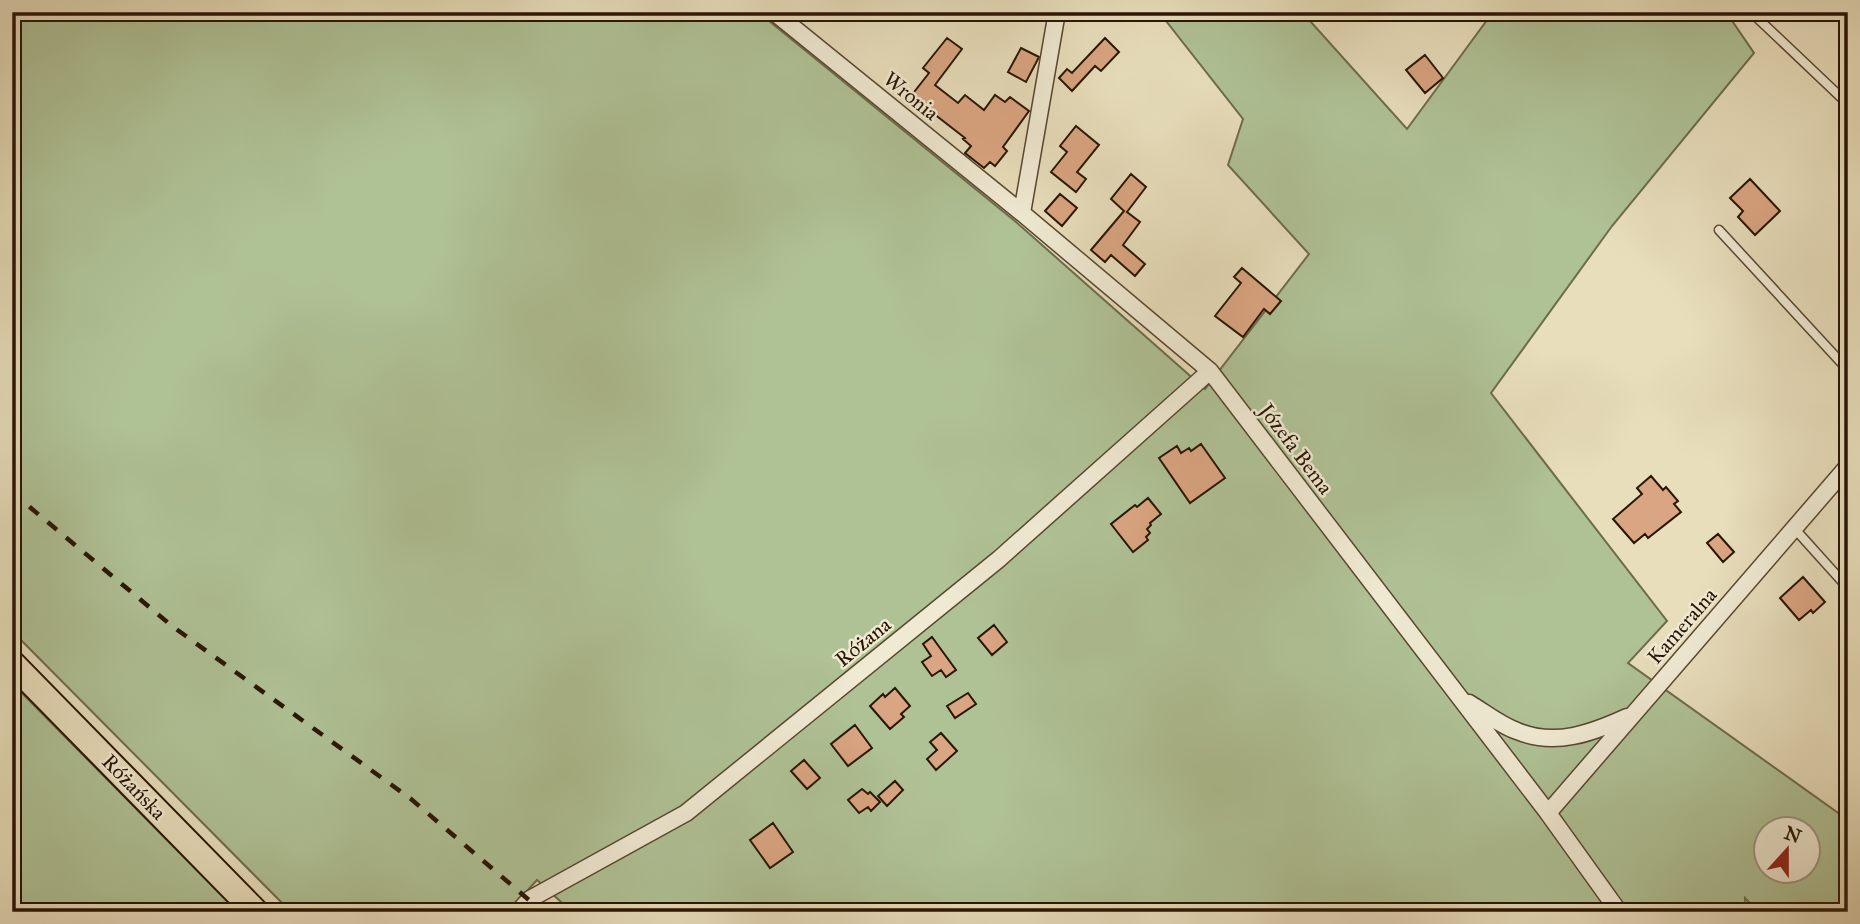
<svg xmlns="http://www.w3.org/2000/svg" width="1860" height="924" viewBox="0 0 1860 924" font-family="'IM FELL Great Primer',serif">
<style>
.green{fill:#afc296;stroke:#6c6c4c;stroke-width:2;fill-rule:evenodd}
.building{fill:#daa582;stroke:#281502;stroke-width:2}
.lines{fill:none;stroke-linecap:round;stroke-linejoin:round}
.service-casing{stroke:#584730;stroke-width:11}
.minor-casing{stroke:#584730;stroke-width:19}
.primary-casing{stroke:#281502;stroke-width:28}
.path{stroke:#281502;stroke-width:2.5;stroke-dasharray:2 3.5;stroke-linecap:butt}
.service{stroke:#f0ead3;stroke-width:8}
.minor{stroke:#f0ead3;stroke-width:16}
.primary{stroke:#e8debc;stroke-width:24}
.rail{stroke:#281502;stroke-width:4.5;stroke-dasharray:12 12;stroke-linecap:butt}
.labels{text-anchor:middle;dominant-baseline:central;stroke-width:5;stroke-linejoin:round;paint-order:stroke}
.street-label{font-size:21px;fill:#281502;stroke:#f0ead3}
</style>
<rect width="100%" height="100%" fill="#e8debc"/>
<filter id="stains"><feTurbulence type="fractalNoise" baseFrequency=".00286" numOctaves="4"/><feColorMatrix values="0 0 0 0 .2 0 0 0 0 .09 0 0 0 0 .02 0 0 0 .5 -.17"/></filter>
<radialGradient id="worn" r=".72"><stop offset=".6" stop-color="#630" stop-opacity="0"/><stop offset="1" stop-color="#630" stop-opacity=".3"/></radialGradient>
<path class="green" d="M 12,12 L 758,12 L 1016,222 L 1205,389 L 1309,254 L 1228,165 L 1243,119 L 1159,12 L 1302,12 L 1407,129 L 1493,12 L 1726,12 L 1754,53 L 1612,226 L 1491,393 L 1667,621 L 1628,663 L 1848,820 L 1848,912 L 1759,912 L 1745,898 L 1746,912 L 572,912 L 537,880 L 508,912 L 291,912 L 12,631 ZM 1766,830 L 1808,830 L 1808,872 L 1766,872 Z
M 12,683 L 238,912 L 12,912 Z"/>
<path class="building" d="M 947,38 L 962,49 L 935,85 L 958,103 L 965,95 L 984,110 L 995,95 L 1005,102 L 1010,97 L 1029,111 L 1003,147 L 1007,151 L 995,166 L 990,162 L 984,168 L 965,153 L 971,146 L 963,139 L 965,138 L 911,96 L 929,73 L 923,68 Z
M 1105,38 L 1119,52 L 1101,71 L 1095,66 L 1072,91 L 1059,78 L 1067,69 L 1072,73 Z
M 1021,48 L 1039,57 L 1026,82 L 1008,72 Z
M 1425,55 L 1443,78 L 1425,93 L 1406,70 Z
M 1076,126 L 1099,145 L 1077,172 L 1086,179 L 1076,192 L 1051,172 L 1067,152 L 1060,146 Z
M 1131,174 L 1146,187 L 1127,212 L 1140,222 L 1123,245 L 1145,264 L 1135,276 L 1111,255 L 1105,262 L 1091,250 L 1124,211 L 1111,199 Z
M 1750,179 L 1780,211 L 1755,235 L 1738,217 L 1743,211 L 1730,198 Z
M 1060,194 L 1077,208 L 1062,226 L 1045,211 Z
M 1242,268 L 1281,301 L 1270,314 L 1264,309 L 1243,337 L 1215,316 L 1241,283 L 1234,277 Z
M 1201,444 L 1225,478 L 1190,503 L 1159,458 L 1177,446 L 1181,453 L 1189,448 L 1191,451 Z
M 1651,476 L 1663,490 L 1666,487 L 1678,501 L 1674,504 L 1681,512 L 1648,538 L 1645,534 L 1634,543 L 1613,519 L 1642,494 L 1637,488 Z
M 1148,498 L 1161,514 L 1150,523 L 1151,525 L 1147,529 L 1150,533 L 1146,537 L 1148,540 L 1133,552 L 1111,524 L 1135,505 L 1137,507 Z
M 1718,534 L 1734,552 L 1723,562 L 1707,543 Z
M 1803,577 L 1825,602 L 1813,613 L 1811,610 L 1799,620 L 1780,598 Z
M 994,625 L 1007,642 L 992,655 L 978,638 Z
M 932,637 L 956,670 L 946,677 L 941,670 L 932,676 L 922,662 L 931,656 L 923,644 Z
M 895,688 L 910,706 L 901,714 L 904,717 L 890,729 L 870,706 L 883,694 L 885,697 Z
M 968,693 L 976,704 L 955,718 L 947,706 Z
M 855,725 L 872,748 L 848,766 L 831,744 Z
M 941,733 L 957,751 L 936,770 L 927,759 L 937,750 L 930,742 Z
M 804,760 L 820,778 L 807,789 L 791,771 Z
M 895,781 L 903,790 L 887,806 L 878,796 Z
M 862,789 L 868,794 L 870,792 L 880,802 L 871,811 L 868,807 L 859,813 L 848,800 Z
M 773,823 L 793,852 L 770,868 L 750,840 Z"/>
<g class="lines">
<g class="service-casing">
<path id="service" d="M 1751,12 L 1848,104
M 1719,230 L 1848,370
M 1794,528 L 1848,588"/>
</g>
<g class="minor-casing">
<path id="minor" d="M 774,12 L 1022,213
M 1057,12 L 1022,213 L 1210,371 L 1548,813 L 1619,912
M 1469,703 C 1484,712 1500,725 1517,731 C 1555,747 1592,733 1627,717
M 1548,813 L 1848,466
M 518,912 L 530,899 L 686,813 L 999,559 L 1210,371"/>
</g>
<g class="primary-casing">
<path id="primary" d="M 12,663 L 256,912"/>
</g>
<path class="path" d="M 1008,12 L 1034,20 L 1041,17"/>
<use href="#service" class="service"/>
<use href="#minor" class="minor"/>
<use href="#primary" class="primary"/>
<path class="rail" d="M 12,490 L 32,509 L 172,626 L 411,799 L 543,912"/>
</g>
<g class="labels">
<g class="street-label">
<text transform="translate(911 96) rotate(39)">Wronia</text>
<text transform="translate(1296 449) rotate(53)">Józefa Bema</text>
<text transform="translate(1682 626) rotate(-49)">Kameralna</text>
<text transform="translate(863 642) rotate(-39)">Różana</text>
<text transform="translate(134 787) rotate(46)">Różańska</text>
</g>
</g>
<rect width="1860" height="924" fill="none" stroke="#e8debc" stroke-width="42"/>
<rect x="14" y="14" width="1832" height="896" fill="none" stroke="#281502" stroke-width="3.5"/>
<rect x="21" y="21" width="1818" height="882" fill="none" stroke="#281502" stroke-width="2"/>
<g transform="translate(1787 850) rotate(21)"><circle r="33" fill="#f0ead3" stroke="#a0957f" stroke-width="2"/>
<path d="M0-5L12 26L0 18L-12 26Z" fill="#8f2418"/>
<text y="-10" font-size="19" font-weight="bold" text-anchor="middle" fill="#281502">N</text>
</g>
<rect width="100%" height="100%" filter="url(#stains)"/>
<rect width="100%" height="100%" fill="url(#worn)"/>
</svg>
